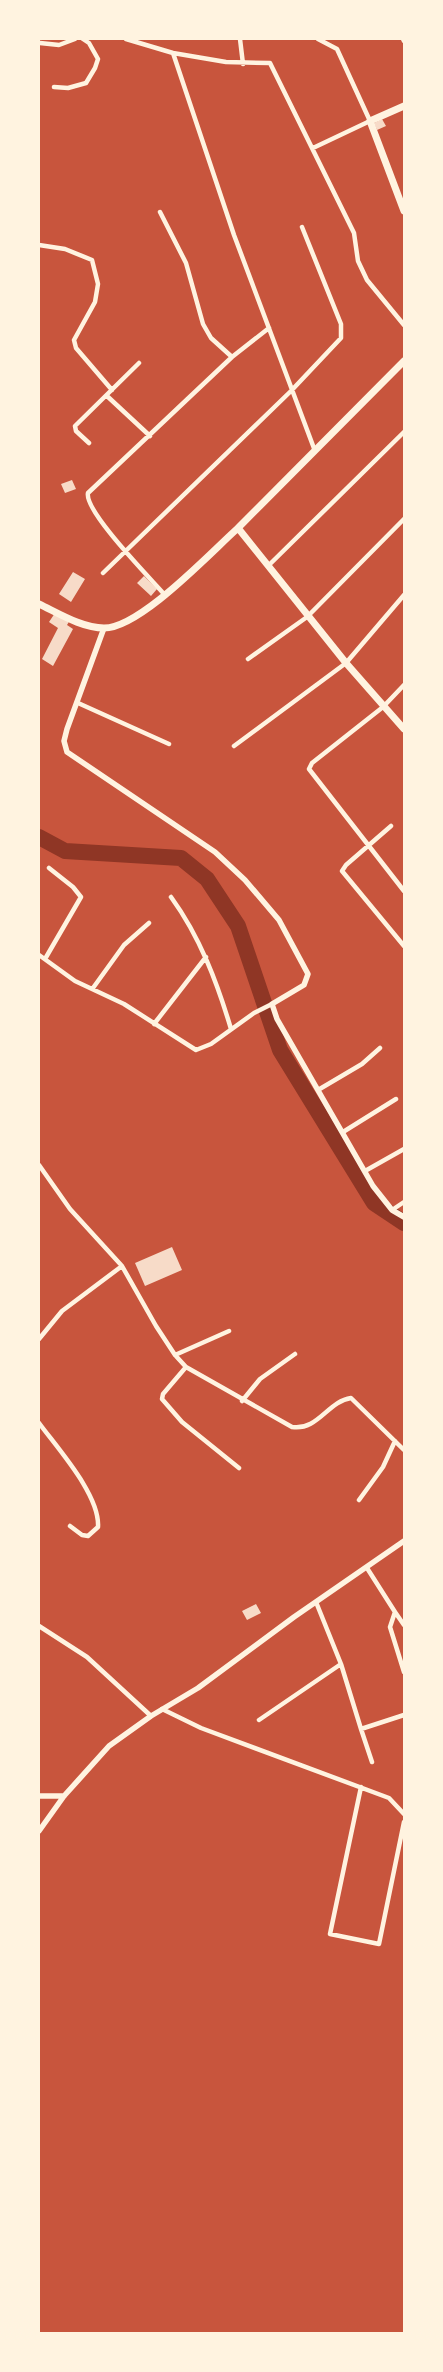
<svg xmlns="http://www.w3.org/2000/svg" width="443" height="2372" viewBox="0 0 443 2372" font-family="Bitter,serif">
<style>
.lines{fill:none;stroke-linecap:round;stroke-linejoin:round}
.river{stroke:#8f3625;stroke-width:16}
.building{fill:#f7dbc8}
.minor{stroke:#fff3e0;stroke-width:4.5}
.tertiary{stroke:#fff3e0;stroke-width:5.5}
.secondary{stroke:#fff3e0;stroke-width:7}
</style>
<rect width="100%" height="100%" fill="#c8553d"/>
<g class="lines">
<path class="river" d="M 39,837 L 65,851 L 181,858 L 207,879 L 238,926 L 280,1050 L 374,1203 L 404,1223"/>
</g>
<path class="building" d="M 382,119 L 386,126 L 377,130 L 374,123 Z
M 72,480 L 76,489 L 65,493 L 61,484 Z
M 73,572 L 85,579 L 71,602 L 59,594 Z
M 144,576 L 157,589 L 151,596 L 137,583 Z
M 55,613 L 70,620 L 67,625 L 73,629 L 53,666 L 42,659 L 58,628 L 49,622 Z
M 172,1247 L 182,1270 L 145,1286 L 135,1263 Z
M 256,1604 L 261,1613 L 247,1620 L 242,1611 Z"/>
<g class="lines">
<path class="minor" d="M 126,39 L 173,53 L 226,62 L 270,63 L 354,233 L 358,261 L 367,280 L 404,325
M 240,39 L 243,64
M 403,39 L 404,41
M 40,43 L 59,45 L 75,39
M 173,53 L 234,235 L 315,451
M 54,87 L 68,88 L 86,83 L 95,68 L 98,59 L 89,43 L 83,39
M 313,148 L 370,121 L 337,49 L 318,39
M 160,212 L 186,263 L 203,324 L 211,338 L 232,357
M 39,245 L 65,249 L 92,260 L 98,284 L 95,302 L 74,340 L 76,348 L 112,390
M 107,396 L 150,436
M 89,443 L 76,431 L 75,426 L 139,363
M 268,566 L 404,432
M 103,573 L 291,391 L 341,338 L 341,324 L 302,227
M 164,594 C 150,578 84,511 88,493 L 232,357 L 269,328
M 248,659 L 307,617 L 404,519
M 404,685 L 383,707 L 312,763 L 309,769 L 404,891
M 78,703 L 169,744
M 234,746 L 346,663 L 404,595
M 391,826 L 346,865 L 342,871 L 404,946
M 171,897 C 200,937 217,982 231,1029
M 39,955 L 75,981 L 124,1004 L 196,1050 L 211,1044 L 254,1013 L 272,1004
M 45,959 L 81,897 L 73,887 L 49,868
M 93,988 L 124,945 L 149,923
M 154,1024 L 206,957
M 318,1090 L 362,1064 L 380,1048
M 343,1132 L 396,1099
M 39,1165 L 70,1209 L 122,1266 L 156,1326 L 175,1355 L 186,1367 L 292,1427 C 318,1431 328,1401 351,1398 L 404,1450
M 365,1171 L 404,1149
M 392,1210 L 404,1202
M 39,1339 L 62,1311 L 122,1266
M 175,1355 L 229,1331
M 186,1367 L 163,1394 L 162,1399 L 182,1422 L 239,1468
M 242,1401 L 260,1379 L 295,1354
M 39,1423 C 58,1449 100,1495 98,1527 L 88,1536 L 82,1535 L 70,1526
M 359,1500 L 383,1467 L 395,1441
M 367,1568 L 395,1612 L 390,1627 L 404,1672
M 316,1602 L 341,1664 L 361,1729 L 404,1715
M 395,1612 L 404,1625
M 39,1626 L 87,1657 L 151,1716
M 162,1709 L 201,1728 L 389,1798 L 404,1814
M 259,1720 L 341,1664
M 361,1729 L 372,1762
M 361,1787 L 330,1934 L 379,1944 L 404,1822"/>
<path class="tertiary" d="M 104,628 L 67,729 L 64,741 L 67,752 L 215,852 L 245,880 L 279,920 L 308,974 L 304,985 L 272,1004 L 277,1019 L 373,1186 L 392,1210 L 404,1217
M 39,1796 L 64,1796
M 39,1831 L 64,1796 L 109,1746 L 151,1716 L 198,1688 L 294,1617 L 404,1541"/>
<path class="secondary" d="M 404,106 L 370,121 L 404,211
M 238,528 L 404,361
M 39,604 C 58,613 82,628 104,628 C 140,628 209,554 238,528 L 346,663 L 404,729"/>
</g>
<rect width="443" height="2372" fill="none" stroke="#fff3e0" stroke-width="80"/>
</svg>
